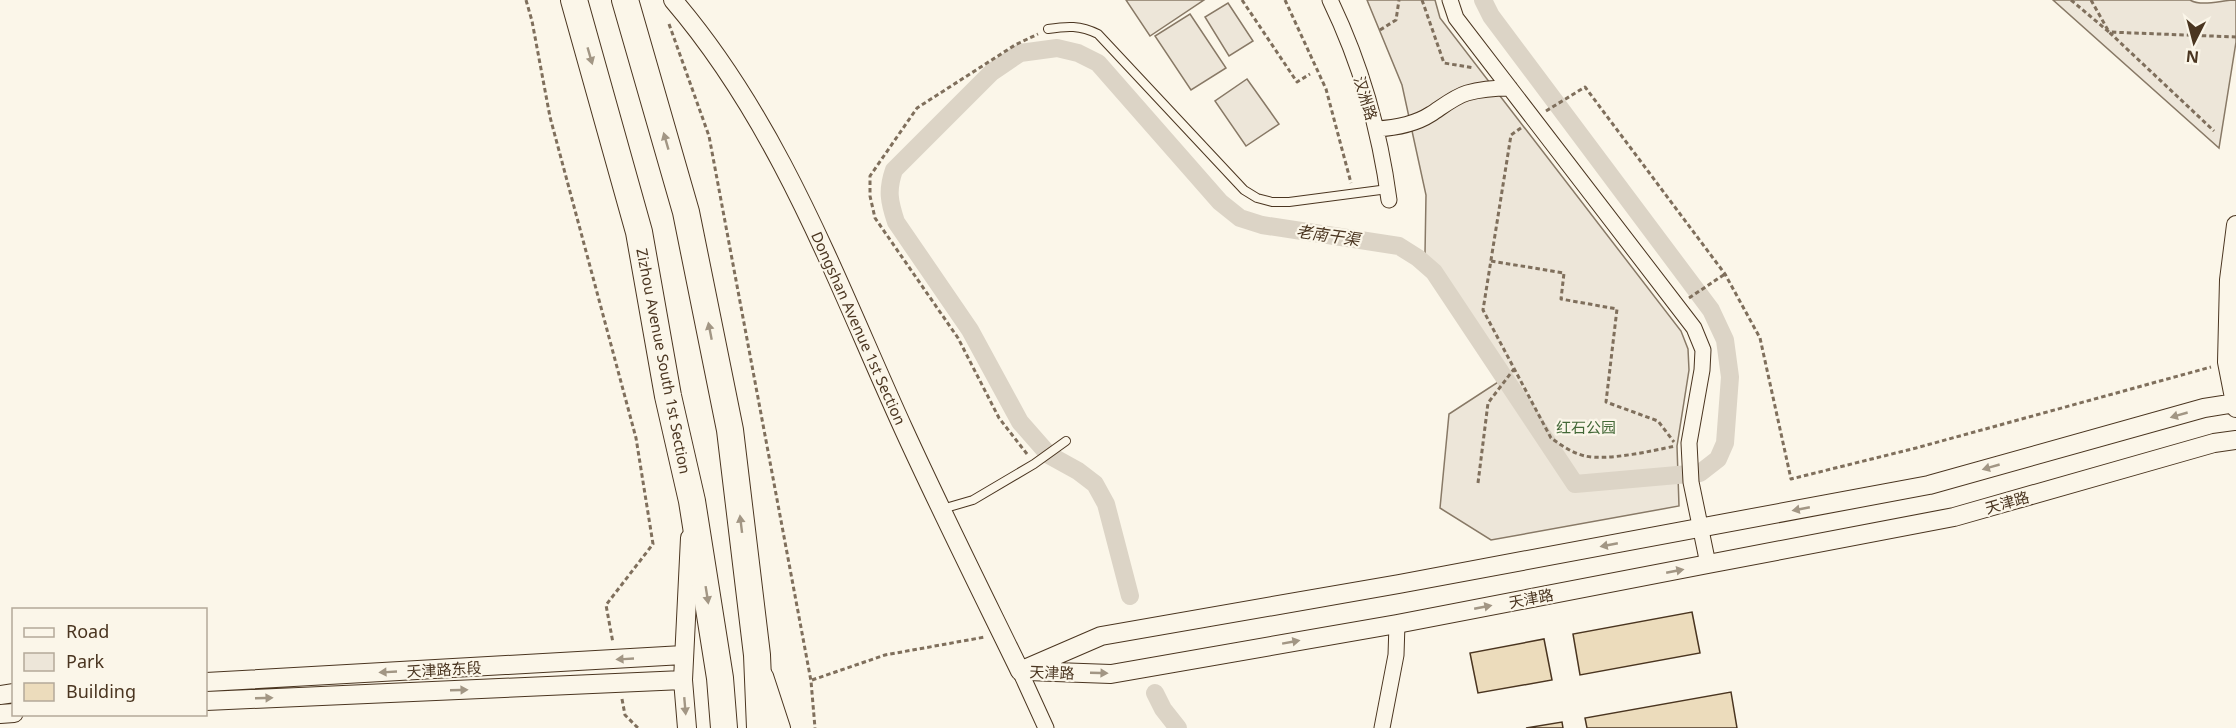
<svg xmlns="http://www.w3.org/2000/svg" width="2236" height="728" viewBox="0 0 2236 728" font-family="'Noto Sans','Noto Sans SC',sans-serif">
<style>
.green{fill:#ede6d9;stroke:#887966;stroke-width:1.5}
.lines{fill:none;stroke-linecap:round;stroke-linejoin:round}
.canal{stroke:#dcd4c6;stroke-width:18}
.building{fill:#ecdcbc;stroke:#4a3520;stroke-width:1.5}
.service-casing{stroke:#4a3520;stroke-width:10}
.minor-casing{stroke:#4a3520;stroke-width:17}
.tertiary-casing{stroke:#4a3520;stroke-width:20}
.trunk-casing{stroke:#4a3520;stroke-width:28}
.path{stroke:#7f6f5c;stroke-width:3;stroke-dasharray:4.5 3;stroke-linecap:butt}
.service{stroke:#fbf6e9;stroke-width:8}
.minor{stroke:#fbf6e9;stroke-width:15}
.tertiary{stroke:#fbf6e9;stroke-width:18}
.trunk{stroke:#fbf6e9;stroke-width:26}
.oneway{fill:#a29684}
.labels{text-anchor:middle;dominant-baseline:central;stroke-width:4.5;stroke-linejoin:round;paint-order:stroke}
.street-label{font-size:15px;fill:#4a3520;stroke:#fbf6e9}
.park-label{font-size:15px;fill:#436837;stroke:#fbf6e9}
.water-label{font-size:16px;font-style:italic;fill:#4a3520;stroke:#fbf6e9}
</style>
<rect width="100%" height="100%" fill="#fbf6e9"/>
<path class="green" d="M 1126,0 L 1204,0 L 1150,36 Z
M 1367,0 L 1435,0 L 1440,18 L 1681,331 L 1688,349 L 1689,370 L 1677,446 L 1679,506 L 1491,540 L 1440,508 L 1449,414 L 1509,375 L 1425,254 L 1426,195 L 1402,85 Z
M 2053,0 L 2190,0 C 2202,7 2222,0 2236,0 L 2236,42 L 2219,148 Z
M 1228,3 L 1253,41 L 1229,56 L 1205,17 Z
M 1190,14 L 1226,68 L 1191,90 L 1155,36 Z
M 1247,79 L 1279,124 L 1246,146 L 1215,101 Z"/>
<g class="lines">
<path class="canal" d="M 1130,596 L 1106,504 L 1095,484 L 1078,471 L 1049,455 L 1020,422 L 970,330 L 896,222 C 889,201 887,190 894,170 L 992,72 L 1020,53 L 1057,48 L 1078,53 L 1098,63 L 1220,202 L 1240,218 L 1262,225 L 1399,246 L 1418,258 L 1434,272 L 1575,484 L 1700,473 L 1718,459 L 1725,443 L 1730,377 L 1725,340 L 1711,310 L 1491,16 L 1483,0
M 1155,693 L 1163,709 L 1178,728"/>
</g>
<path class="building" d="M 1692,612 L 1700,653 L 1580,675 L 1573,634 Z
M 1544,639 L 1552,680 L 1478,693 L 1470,653 Z
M 1731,692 L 1737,728 L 1587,728 L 1585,718 Z
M 1562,722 L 1563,728 L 1526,728 Z"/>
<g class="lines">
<g class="service-casing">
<path id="service" d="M 1048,29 C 1067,26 1080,25 1098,34 L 1244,190 L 1257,198 L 1272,202 L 1289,202 L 1388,189
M 942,509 L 973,500 L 1034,464 L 1066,441"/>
</g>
<g class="minor-casing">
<path id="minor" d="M 1330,0 C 1360,62 1380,132 1389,200
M 1450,0 L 1456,18 L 1694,328 L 1703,350 L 1702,370 L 1689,443 L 1691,482 L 1708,564
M 1376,129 C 1395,128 1414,125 1431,114 C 1442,107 1454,97 1467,93 C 1481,89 1496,88 1510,88
M 1020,671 L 1046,728
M 1382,728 L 1396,655 L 1397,624"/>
</g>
<g class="tertiary-casing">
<path id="tertiary" d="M 673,0 C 781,126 836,281 904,430 C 941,511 981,591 1020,671
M 2236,225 L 2229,280 L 2227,362 L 2236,408
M 1020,671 L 1101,636 L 1399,584 L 1929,485 L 2204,408 L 2236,403
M 1027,671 L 1111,674 L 1397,624 L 1708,564 L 1954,517 L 2214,443 L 2236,440
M 764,676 L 781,728
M 206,682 L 683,655
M 0,695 L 14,693
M 206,701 L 683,680
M 0,714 L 14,713
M 687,728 L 683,680 L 690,538"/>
</g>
<g class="trunk-casing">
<path id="trunk" d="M 574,0 L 639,232 L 668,396 L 692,501 L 720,678 L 724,728
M 625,0 L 686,212 L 730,430 L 757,655 L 760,728"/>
</g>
<path class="path" d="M 526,0 L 532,21 L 550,117 L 636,438 L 653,544 L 606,605 L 613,643
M 1242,0 L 1297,82 L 1310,74
M 1285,0 L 1326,89 L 1351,183
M 1422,0 L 1444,63 L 1474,68
M 2071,0 L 2109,32 L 2236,37
M 2091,0 L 2109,32 L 2214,131
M 669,24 L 709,136 L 811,681 L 815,728
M 1380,30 L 1396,20 L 1399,0
M 1546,111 L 1585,87 L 1725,274 L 1760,338 L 1791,479 L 1916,448 L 2211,367
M 1521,128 L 1511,135 L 1483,310 L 1551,438 C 1561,445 1572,453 1585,456 C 1607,461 1652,451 1675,446
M 1491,261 L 1564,273 L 1561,299 L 1617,309 L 1606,402 L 1658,421 L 1674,442
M 1689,298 L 1725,274
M 1027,454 L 999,418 L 958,338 L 875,218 L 870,196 L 870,176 L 917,108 L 1015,45 L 1038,34
M 1478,483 L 1488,403 L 1514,369
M 812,680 L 885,655 L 985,637
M 622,699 L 625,715 L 638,728"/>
<use href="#service" class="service"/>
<use href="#minor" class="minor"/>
<use href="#tertiary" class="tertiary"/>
<use href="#trunk" class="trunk"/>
</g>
<defs><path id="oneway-solid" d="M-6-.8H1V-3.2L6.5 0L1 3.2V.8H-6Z" transform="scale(1.5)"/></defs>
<g class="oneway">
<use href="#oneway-solid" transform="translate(590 56) rotate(74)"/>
<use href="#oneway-solid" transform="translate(666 141) rotate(-106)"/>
<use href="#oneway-solid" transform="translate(710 331) rotate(-101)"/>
<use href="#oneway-solid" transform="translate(2179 415) rotate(164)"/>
<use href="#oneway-solid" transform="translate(1991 467) rotate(164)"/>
<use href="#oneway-solid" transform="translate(1801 509) rotate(169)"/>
<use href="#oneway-solid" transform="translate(741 524) rotate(-97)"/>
<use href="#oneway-solid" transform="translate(1609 545) rotate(169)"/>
<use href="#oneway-solid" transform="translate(1675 571) rotate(-11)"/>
<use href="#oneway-solid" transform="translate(707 595) rotate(81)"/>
<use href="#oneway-solid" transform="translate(1483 607) rotate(-11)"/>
<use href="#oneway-solid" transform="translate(1291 642) rotate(-10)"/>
<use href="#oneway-solid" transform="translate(625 659) rotate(177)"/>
<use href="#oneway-solid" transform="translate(388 672) rotate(177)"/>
<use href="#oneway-solid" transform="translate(1099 673) rotate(2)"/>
<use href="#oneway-solid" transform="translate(459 690) rotate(-2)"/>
<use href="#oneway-solid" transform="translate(264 698) rotate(-2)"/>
<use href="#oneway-solid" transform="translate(685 706) rotate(85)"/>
</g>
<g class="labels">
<g class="street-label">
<text transform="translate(1366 98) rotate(73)">汉洲路</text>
<text transform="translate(859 328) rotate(66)">Dongshan Avenue 1st Section</text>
<text transform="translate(664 361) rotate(79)">Zizhou Avenue South 1st Section</text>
<text transform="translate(2007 502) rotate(-16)">天津路</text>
<text transform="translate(1531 598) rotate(-11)">天津路</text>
<text transform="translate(444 669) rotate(-3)">天津路东段</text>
<text transform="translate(1052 672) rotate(2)">天津路</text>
</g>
<g class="park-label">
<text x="1586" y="427">红石公园</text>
</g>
<g class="water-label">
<text transform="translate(1328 235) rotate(8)">老南干渠</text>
</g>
</g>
<rect x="12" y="608" width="195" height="108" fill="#fbf6e9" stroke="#b4a999" stroke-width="1.5"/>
<rect x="24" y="628" width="30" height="9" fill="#fbf6e9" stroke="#b4a999" stroke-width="1.5"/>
<text x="66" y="638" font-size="18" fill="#4a3520">Road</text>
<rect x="24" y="653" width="30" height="18" fill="#ede6d9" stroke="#b4a999" stroke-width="1.5"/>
<text x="66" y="668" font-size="18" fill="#4a3520">Park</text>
<rect x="24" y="683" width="30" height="18" fill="#ecdcbc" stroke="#b4a999" stroke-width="1.5"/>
<text x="66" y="698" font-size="18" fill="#4a3520">Building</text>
<g transform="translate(2194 42) rotate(186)" stroke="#fbf6e9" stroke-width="4.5" paint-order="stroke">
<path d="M0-4.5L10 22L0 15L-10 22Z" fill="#4a3520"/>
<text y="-9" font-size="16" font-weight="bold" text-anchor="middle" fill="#4a3520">N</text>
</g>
</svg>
